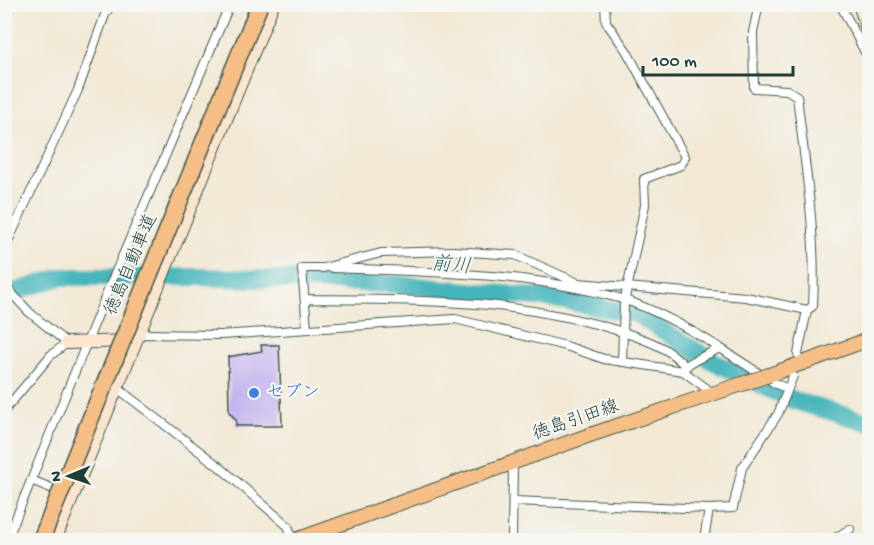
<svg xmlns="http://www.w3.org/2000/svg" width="874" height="545" viewBox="0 0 874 545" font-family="'Gochi Hand','Klee One',sans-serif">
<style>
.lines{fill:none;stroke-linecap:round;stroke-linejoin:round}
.river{stroke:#46b5bc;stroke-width:18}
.building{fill:#c2b2ee}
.street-casing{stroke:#3f574c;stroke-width:10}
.secondary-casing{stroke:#3f574c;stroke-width:14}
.primary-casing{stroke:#3f574c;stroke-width:16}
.street{stroke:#fff;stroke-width:8}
.secondary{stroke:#fbe5cf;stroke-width:12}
.primary{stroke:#f6be87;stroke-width:14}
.primary-bridge-casing{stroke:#3f574c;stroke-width:16;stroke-linecap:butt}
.highway-bridge-casing{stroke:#3f574c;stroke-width:19;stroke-linecap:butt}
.primary-bridge{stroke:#f6be87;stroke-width:14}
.highway-bridge{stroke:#f6be87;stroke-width:16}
.shop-dot{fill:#3f7fe0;stroke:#f6f6f2;stroke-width:2}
.labels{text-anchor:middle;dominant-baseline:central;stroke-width:4.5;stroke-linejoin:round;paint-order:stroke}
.street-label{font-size:18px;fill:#1f3d34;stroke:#f6f6f2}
.shop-label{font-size:18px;fill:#366cbe;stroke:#f6f6f2;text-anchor:start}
.water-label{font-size:20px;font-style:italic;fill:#2b615d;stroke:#f6f6f2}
</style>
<rect width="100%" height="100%" fill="#f6f6f2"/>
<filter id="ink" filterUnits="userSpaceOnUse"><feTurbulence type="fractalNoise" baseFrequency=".0167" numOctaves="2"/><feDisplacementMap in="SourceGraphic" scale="12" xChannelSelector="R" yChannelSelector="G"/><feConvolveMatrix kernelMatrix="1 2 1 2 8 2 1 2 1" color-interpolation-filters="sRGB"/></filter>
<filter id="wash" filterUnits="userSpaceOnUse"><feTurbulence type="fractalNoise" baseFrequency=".008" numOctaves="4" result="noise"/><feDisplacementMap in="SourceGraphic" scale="24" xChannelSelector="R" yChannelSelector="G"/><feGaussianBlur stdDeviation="1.35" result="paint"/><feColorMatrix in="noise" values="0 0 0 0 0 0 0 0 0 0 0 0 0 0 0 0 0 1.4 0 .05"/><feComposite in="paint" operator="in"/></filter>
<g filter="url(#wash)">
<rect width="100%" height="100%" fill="#f2e8d4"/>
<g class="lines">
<path class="river" d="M 4,295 L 61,277 L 201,277 L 391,284 L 548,298 L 636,314 L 714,362 L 792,400 L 870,423"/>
</g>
<g id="blocks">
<path class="building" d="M 261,345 L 279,345 L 282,426 L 236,426 L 236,420 L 229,412 L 228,357 L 262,351 Z"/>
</g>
</g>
<g filter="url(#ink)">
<use href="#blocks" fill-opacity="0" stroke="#3f574c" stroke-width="1.5"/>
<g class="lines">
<g class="street-casing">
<path id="street" d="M 605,4 L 606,22 L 626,50 L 685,157 L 681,165 L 644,179 L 645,205 L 624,303 L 622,362
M 759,4 L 753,32 L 754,88 L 787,90 L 797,96 C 805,165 817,236 813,306 L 807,310 L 798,354
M 840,4 L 870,62
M 4,250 L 78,90 L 106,12 L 113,4
M 333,268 C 429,272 529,272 622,299 C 657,310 690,329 720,348
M 4,285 L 29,312 L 67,343 L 51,355 L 4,411
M 305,299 C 416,300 516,298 623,332 C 646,340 669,347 686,367
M 307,328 L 302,268 L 323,268 L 381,253 L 453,251 L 515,255 L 578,283 L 746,297 L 807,310
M 138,334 L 221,335 L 455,319 L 566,346 L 604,359 L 683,371 L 714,394
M 683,370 L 690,363 L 720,348 L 774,383 L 788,389
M 116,387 L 221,468 L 288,526 L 293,540
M 31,480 L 61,492
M 513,501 L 709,509 L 733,508 L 742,468 L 778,414 L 793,376
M 7,540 L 108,290 L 230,4
M 512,540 L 513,463
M 704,540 L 709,509
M 832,540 L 850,529"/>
</g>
<g class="secondary-casing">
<path id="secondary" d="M 859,4 L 870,38
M 67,343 L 128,341
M 55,540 L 273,4"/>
</g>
<g class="primary-casing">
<path id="primary" d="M 769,375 L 870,339
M 296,540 L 590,435 L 727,389"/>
</g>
<use href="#street" class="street"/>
<use href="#secondary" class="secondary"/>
<use href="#primary" class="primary"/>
<g class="primary-bridge-casing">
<path id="primary-bridge" d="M 727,389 L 769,375"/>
</g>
<g class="highway-bridge-casing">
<path id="highway-bridge" d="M 41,540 L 260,4"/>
</g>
<use href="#primary-bridge" class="primary-bridge"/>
<use href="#highway-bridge" class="highway-bridge"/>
</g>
</g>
<circle class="shop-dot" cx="254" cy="393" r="6"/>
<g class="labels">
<g class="street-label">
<text transform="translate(132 265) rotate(-67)">徳島自動車道</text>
<text transform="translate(576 421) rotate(-19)">徳島引田線</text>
</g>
<g class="shop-label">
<text x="266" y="393">セブン</text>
</g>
<g class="water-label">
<text transform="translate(451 267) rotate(5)">前川</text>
</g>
</g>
<rect width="874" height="545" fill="none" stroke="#f6f6f2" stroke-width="24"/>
<g transform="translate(69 476) rotate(268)" stroke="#f6f6f2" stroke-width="4.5" paint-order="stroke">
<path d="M0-4.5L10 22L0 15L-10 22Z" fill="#1f3d34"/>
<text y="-9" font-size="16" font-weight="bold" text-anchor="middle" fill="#1f3d34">N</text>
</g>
<path d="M643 66v9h150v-9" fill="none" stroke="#1f3d34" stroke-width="3"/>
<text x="652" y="66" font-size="18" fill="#1f3d34" stroke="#f6f6f2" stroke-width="4.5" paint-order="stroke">100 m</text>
</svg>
